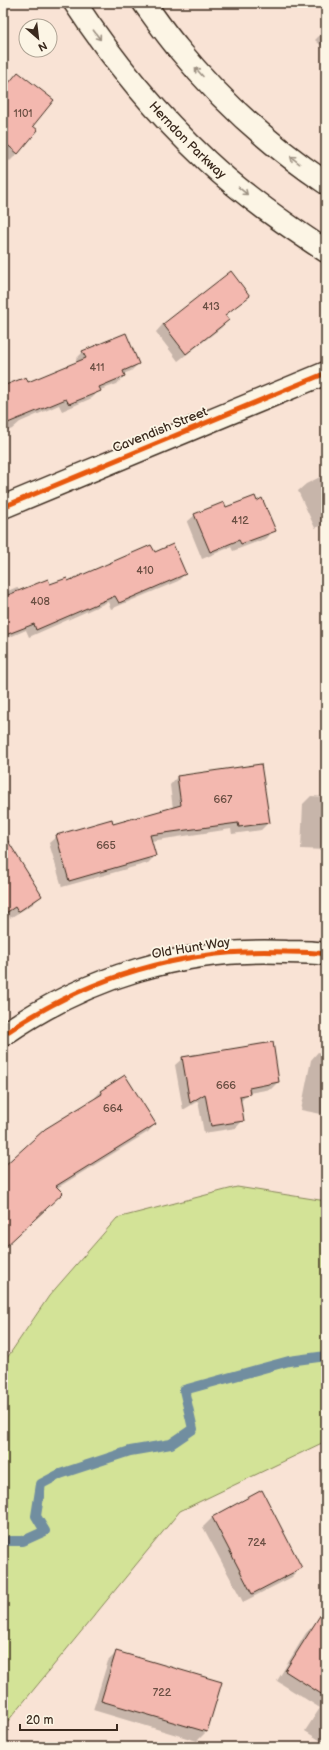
<svg xmlns="http://www.w3.org/2000/svg" width="329" height="1750" viewBox="0 0 329 1750" font-family="'Balsamiq Sans',sans-serif">
<style>
.green{fill:#d3e397;stroke:#87865a}
.shadow{fill:#0003}
.lines{fill:none;stroke-linecap:round;stroke-linejoin:round}
.stream{stroke:#718ea0;stroke-width:10}
.building{fill:#f3b8af;stroke:#3b2a1e}
.street-casing{stroke:#3b2a1e;stroke-width:25}
.secondary-casing{stroke:#3b2a1e;stroke-width:25}
.street{stroke:#fcf5e5;stroke-width:22}
.secondary{stroke:#fcf5e5;stroke-width:22}
.cycleway-casing{stroke:#fcf5e5;stroke-width:8}
.cycleway{stroke:#e8590c;stroke-width:5}
.oneway{stroke:#9c9082}
.labels{text-anchor:middle;dominant-baseline:central;stroke-width:3.5;stroke-linejoin:round;paint-order:stroke}
.number-label{font-size:11px;fill:#694e42}
.street-label{font-size:13px;fill:#3b2a1e;stroke:#fcf5e5}
</style>
<rect width="100%" height="100%" fill="#f9e3d5"/>
<filter id="ink" filterUnits="userSpaceOnUse"><feTurbulence type="fractalNoise" baseFrequency=".025" numOctaves="2"/><feDisplacementMap in="SourceGraphic" scale="8" xChannelSelector="R" yChannelSelector="G"/><feConvolveMatrix kernelMatrix="1 2 1 2 8 2 1 2 1" color-interpolation-filters="sRGB"/></filter>
<g filter="url(#ink)">
<path class="green" d="M 237,1187 L 326,1201 L 326,1441 L 180,1511 L 3,1727 L 3,1364 L 49,1296 L 117,1218 Z"/>
<path class="shadow" d="M 326,29 L 326,50 L 315,40 Z
M 18,73 L 32,126 L 18,153 L 10,161 L 3,155 L 3,90 Z
M 248,296 L 225,316 L 228,320 L 221,328 L 178,361 L 156,332 L 163,324 Z
M 83,352 L 138,364 L 131,371 L 123,374 L 124,376 L 117,384 L 100,390 L 92,398 L 62,411 L 59,405 L 20,422 L 12,429 L 3,433 L 3,387 L 28,383 L 77,363 L 76,359 Z
M 326,474 L 326,523 L 315,528 L 298,491 L 306,484 Z
M 195,515 L 274,530 L 267,538 L 233,551 L 231,547 L 202,559 L 187,522 Z
M 154,554 L 185,574 L 178,581 L 111,609 L 108,602 L 29,637 L 26,630 L 3,640 L 3,593 L 17,587 L 20,592 L 67,582 Z
M 177,777 L 268,823 L 261,830 L 232,834 L 231,829 L 151,841 L 155,856 L 148,863 L 62,887 L 49,843 L 57,836 L 113,825 L 173,809 L 170,785 Z
M 311,796 L 326,797 L 326,850 L 301,849 L 303,804 Z
M 3,853 L 41,896 L 33,904 L 10,918 L 8,914 L 3,917 Z
M 318,1052 L 326,1054 L 326,1115 L 301,1110 L 311,1060 Z
M 183,1058 L 278,1082 L 271,1089 L 249,1093 L 240,1102 L 243,1120 L 236,1128 L 204,1133 L 198,1101 L 183,1110 L 175,1065 Z
M 101,1091 L 155,1124 L 148,1132 L 57,1188 L 3,1248 L 3,1169 L 94,1100 L 94,1099 Z
M 212,1518 L 301,1568 L 292,1577 L 243,1602 L 203,1527 Z
M 315,1624 L 326,1630 L 326,1744 L 305,1731 L 320,1708 L 277,1681 L 306,1633 Z
M 117,1652 L 221,1683 L 206,1732 L 197,1741 L 93,1710 L 108,1661 Z"/>
<g class="lines">
<path class="stream" d="M 3,1541 L 23,1541 L 45,1531 L 36,1516 L 41,1484 L 60,1474 L 130,1451 L 171,1444 L 193,1429 L 184,1390 L 289,1361 L 326,1356"/>
</g>
<path class="building" d="M 18,72 L 54,100 L 33,126 L 38,130 L 18,154 L 3,141 L 3,90 Z
M 231,271 L 250,296 L 225,315 L 229,320 L 186,354 L 163,324 Z
M 126,333 L 139,364 L 123,371 L 125,376 L 99,387 L 101,391 L 69,404 L 66,399 L 3,425 L 3,386 L 26,377 L 28,382 L 86,358 L 82,351 Z
M 255,496 L 257,501 L 262,498 L 276,531 L 241,544 L 239,540 L 210,552 L 194,514 L 224,502 L 226,507 Z
M 173,544 L 186,574 L 119,603 L 115,596 L 36,630 L 34,624 L 3,636 L 3,597 L 48,579 L 50,584 L 67,578 L 68,581 L 151,545 L 155,552 Z
M 261,764 L 270,823 L 239,827 L 238,823 L 150,835 L 156,856 L 69,881 L 56,835 L 112,819 L 113,824 L 181,805 L 177,776 Z
M 3,833 L 42,896 L 18,912 L 15,907 L 3,915 Z
M 273,1042 L 279,1082 L 249,1088 L 250,1094 L 240,1096 L 244,1121 L 211,1126 L 205,1094 L 190,1103 L 182,1057 Z
M 125,1075 L 156,1124 L 56,1186 L 63,1193 L 3,1249 L 3,1167 L 45,1129 L 102,1094 L 100,1091 Z
M 262,1490 L 302,1568 L 252,1594 L 212,1517 Z
M 326,1606 L 326,1697 L 285,1671 Z
M 116,1651 L 222,1682 L 207,1732 L 101,1701 Z"/>
<g class="lines">
<g class="street-casing">
<path id="street" d="M 3,507 L 326,373
M 3,1035 C 86,977 185,947 287,952 C 299,952 313,952 326,954"/>
</g>
<g class="secondary-casing">
<g id="secondary">
<path id="s1" d="M 75,3 C 113,61 157,114 207,161 C 243,195 285,224 326,251"/>
<path d="M 144,3 C 155,18 165,33 177,47 C 219,99 271,146 326,183"/>
</g>
</g>
<use href="#street" class="street"/>
<use href="#secondary" class="secondary"/>
<g class="cycleway-casing">
<path id="cycleway" d="M 3,507 L 326,373
M 3,1035 C 86,977 185,947 287,952 C 299,952 313,952 326,954"/>
</g>
<use href="#cycleway" class="cycleway"/>
</g>
<defs><path id="oneway-shaft" d="M-6 0H5M1.5-3L5.5 0L1.5 3" fill="none" stroke-width="1.6" stroke-linecap="round" stroke-linejoin="round"/></defs>
<g class="oneway">
<use href="#oneway-shaft" transform="translate(97 35) rotate(53)"/>
<use href="#oneway-shaft" transform="translate(199 72) rotate(-132)"/>
<use href="#oneway-shaft" transform="translate(295 160) rotate(-141)"/>
<use href="#oneway-shaft" transform="translate(243 191) rotate(40)"/>
</g>
</g>
<g class="labels">
<g class="number-label">
<text x="23" y="113">1101</text>
<text x="211" y="306">413</text>
<text x="97" y="367">411</text>
<text x="240" y="520">412</text>
<text x="145" y="570">410</text>
<text x="40" y="601">408</text>
<text x="223" y="799">667</text>
<text x="106" y="845">665</text>
<text x="226" y="1085">666</text>
<text x="113" y="1108">664</text>
<text x="257" y="1542">724</text>
<text x="162" y="1692">722</text>
</g>
<g class="street-label">
<text stroke="none"><textPath href="#s1" startOffset="178">Herndon Parkway</textPath></text>
<text transform="translate(160 430) rotate(-22)">Cavendish Street</text>
<text transform="translate(191 948) rotate(-9)">Old Hunt Way</text>
</g>
</g>
<rect width="329" height="1750" fill="none" stroke="#fcf5e5" stroke-width="16"/>
<rect x="8" y="8" width="313" height="1734" fill="none" stroke="#3b2a1e" stroke-width="1.5" filter="url(#ink)"/>
<g transform="translate(38 38) rotate(152)"><circle r="19" fill="#fcf5e5" stroke="#afa495"/>
<path d="M0-3L7 15L0 10L-7 15Z" fill="#3b2a1e"/>
<text y="-6" font-size="11" font-weight="bold" text-anchor="middle" fill="#3b2a1e">N</text>
</g>
<path d="M20 1724v6h97v-6" fill="none" stroke="#3b2a1e" stroke-width="2"/>
<text x="26" y="1724" font-size="12" fill="#3b2a1e" stroke="#fcf5e5" stroke-width="3" paint-order="stroke">20 m</text>
</svg>
